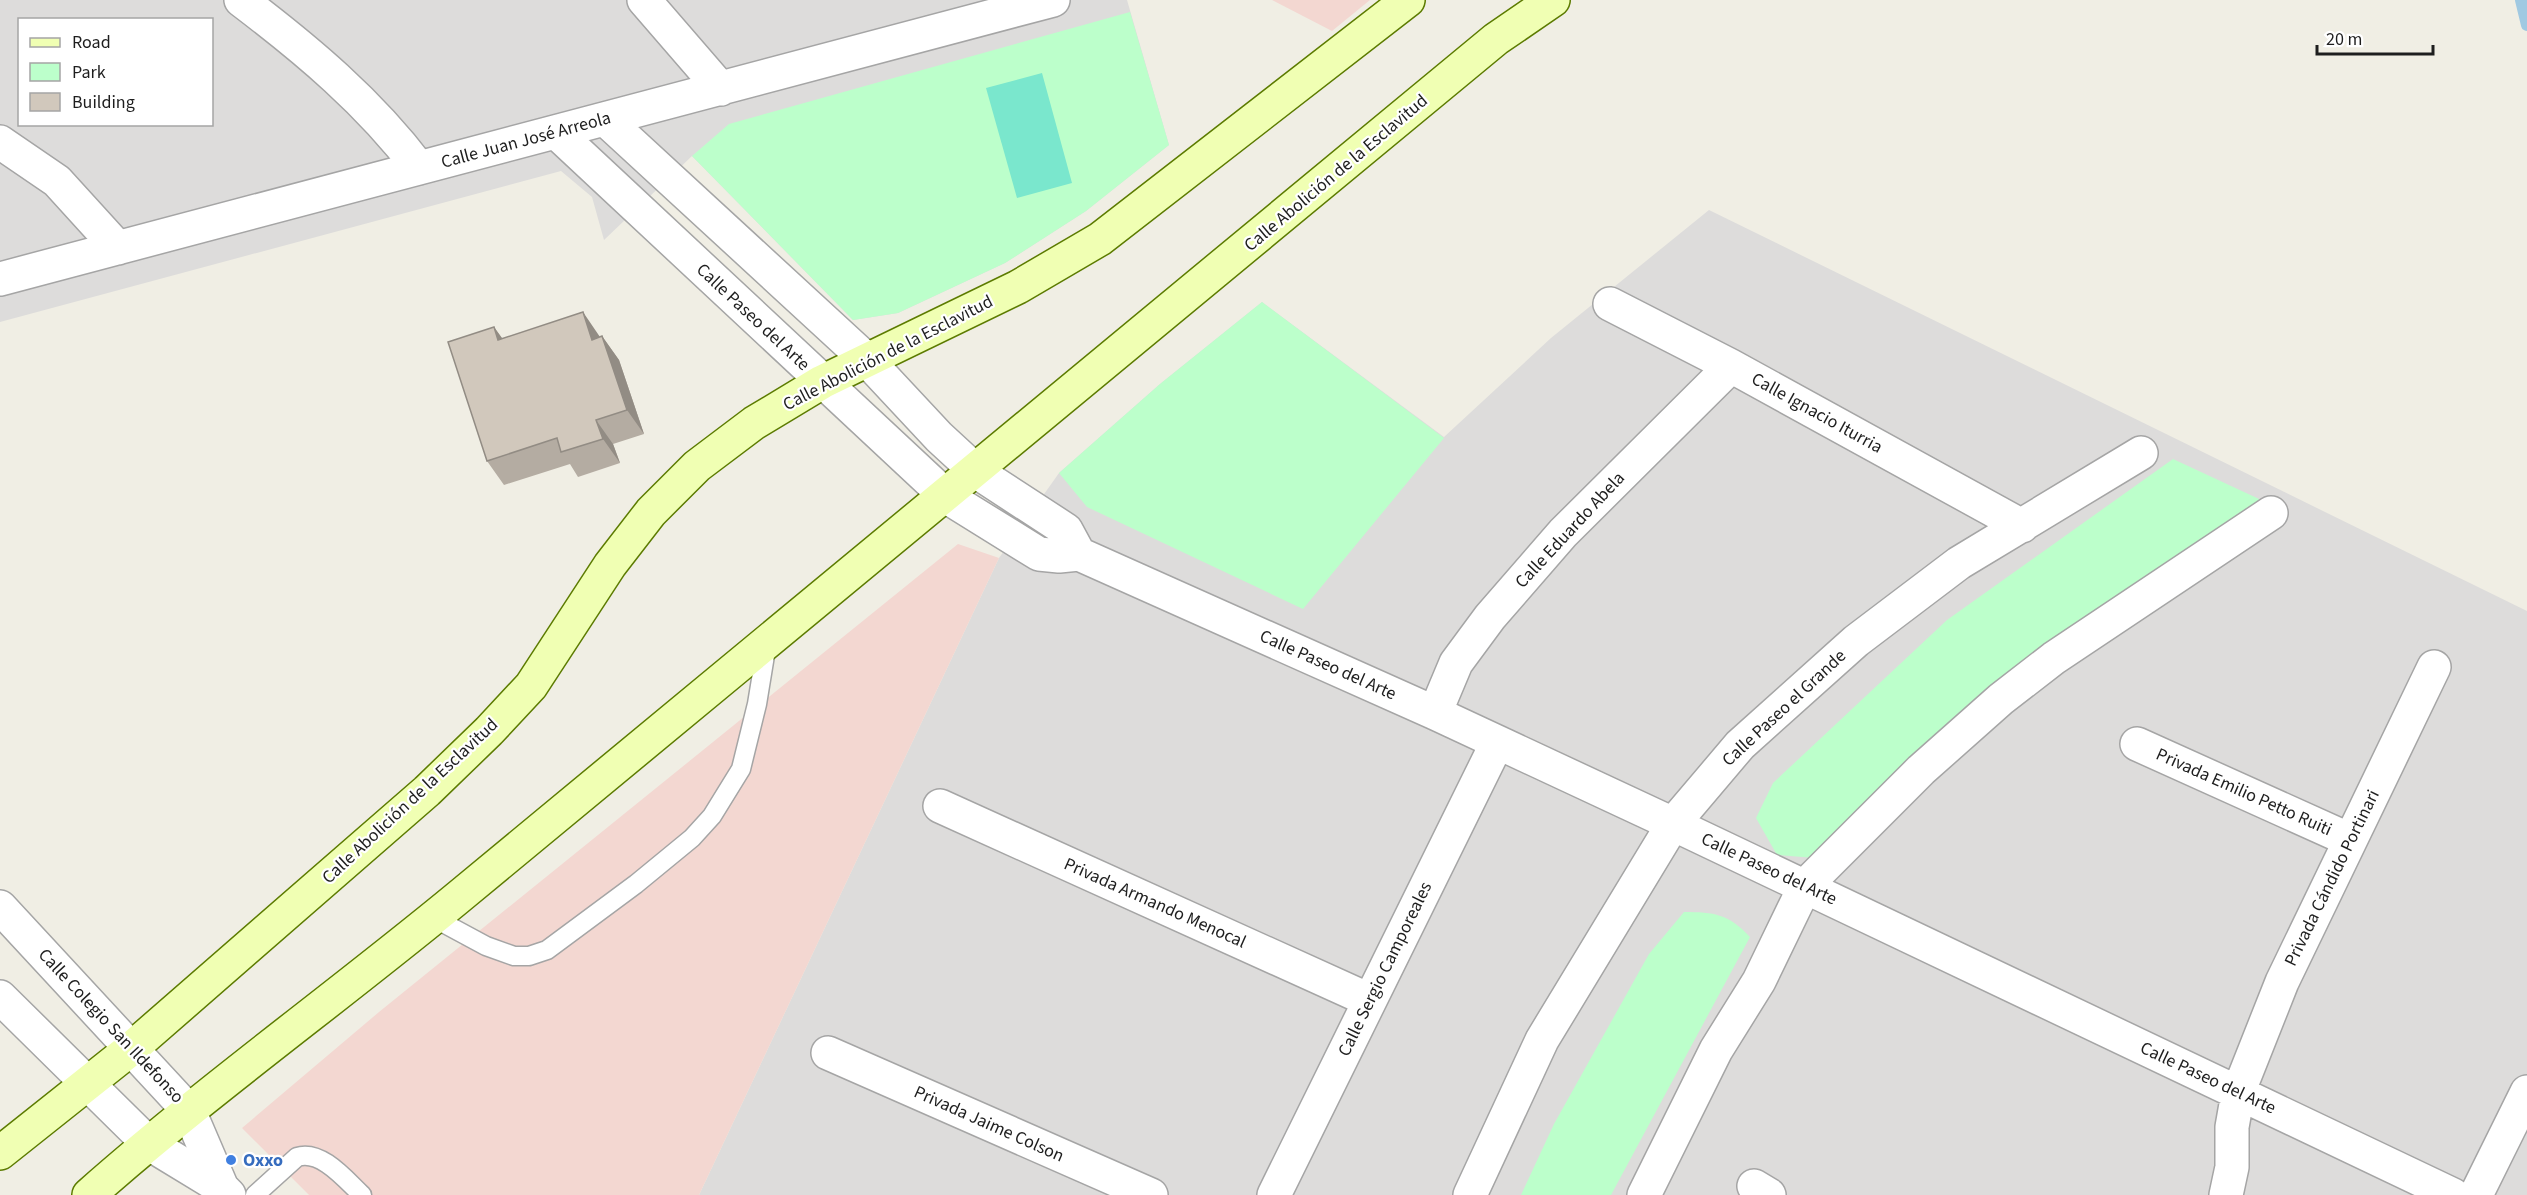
<svg xmlns="http://www.w3.org/2000/svg" width="2527" height="1195" viewBox="0 0 2527 1195" font-family="'Source Sans 3',sans-serif">
<style>
.residential{fill:#dddcdb;fill-rule:evenodd}
.commercial{fill:#f3d7d1}
.park{fill:#bcffcb}
.pitch{fill:#7ae7cd}
.lines{fill:none;stroke-linecap:round;stroke-linejoin:round}
.stream{stroke:#a0c9e2;stroke-width:12}
.service-casing{stroke:#a5a5a5;stroke-width:21}
.minor-casing{stroke:#a5a5a5;stroke-width:36}
.tertiary-casing{stroke:#a5a5a5;stroke-width:36}
.secondary-casing{stroke:#5c7b00;stroke-width:36}
.service{stroke:#fff;stroke-width:18}
.minor{stroke:#fff;stroke-width:33}
.tertiary{stroke:#fff;stroke-width:33}
.secondary{stroke:#f0ffb3;stroke-width:33}
.wall{fill:#b4aca2}
.shaded-wall{fill:#928c84}
.building{fill:#d1c8bc;stroke:#928c84;stroke-width:1.5}
.shop-dot{fill:#3f7fe0;stroke:#fff;stroke-width:2}
.labels{text-anchor:middle;dominant-baseline:central;stroke-width:4.5;stroke-linejoin:round;paint-order:stroke}
.street-label{font-size:18px;fill:#1e1e1e;stroke:#fff}
.shop-label{font-size:18px;font-weight:bold;fill:#366cbe;stroke:#fff;text-anchor:start}
</style>
<rect width="100%" height="100%" fill="#f0eee4"/>
<path class="residential" d="M 0,0 L 1127,0 L 1169,145 L 1086,211 L 1005,263 L 898,313 L 853,320 L 692,156 L 604,240 L 592,197 L 561,171 L 0,322 ZM 20,20 L 212,20 L 212,124 L 20,124 Z
M 1709,210 L 2527,611 L 2527,1195 L 699,1195 L 999,558 L 1059,473 L 1160,384 L 1262,302 L 1444,437 L 1551,338 Z"/>
<path class="commercial" d="M 1272,0 L 1370,0 L 1332,31 Z
M 958,544 L 999,558 L 699,1195 L 309,1195 L 242,1128 L 379,1012 Z"/>
<path class="park" d="M 1130,12 L 1169,145 L 1086,211 L 1005,263 L 898,313 L 853,320 L 692,156 L 729,124 Z
M 1262,302 L 1444,438 L 1303,609 L 1087,507 L 1059,473 L 1160,384 Z
M 2173,459 L 2272,505 L 1815,858 L 1777,855 L 1756,818 L 1773,783 L 1947,620 Z
M 1684,912 C 1714,912 1729,914 1750,937 L 1611,1195 L 1521,1195 L 1554,1124 L 1649,954 Z"/>
<path class="pitch" d="M 1042,73 L 1072,183 L 1017,198 L 986,88 Z"/>
<g class="lines">
<path class="stream" d="M 2521,0 L 2527,25"/>
<g class="service-casing">
<path id="service" d="M 434,918 L 486,946 L 514,956 L 529,956 L 547,950 L 636,884 L 692,838 L 712,816 L 741,769 L 757,704 L 767,643
M 255,1195 L 297,1157 C 321,1149 346,1180 362,1195"/>
</g>
<g class="minor-casing">
<path id="minor" d="M 241,0 C 307,50 369,102 419,168
M 644,0 L 721,89
M 605,119 L 868,361 L 939,437 L 977,472 L 1066,530 L 1079,554
M 556,132 L 947,497 L 1039,554 L 1059,556 L 1079,554 L 1435,713 L 1673,824 L 2453,1195
M 0,142 L 57,181 L 118,248
M 0,279 L 1053,0
M 1610,304 L 1731,366 L 2022,526
M 1435,713 L 1456,663 L 1490,617 L 1563,533 L 1731,366
M 2137,744 L 2350,840
M 940,806 L 1369,1000
M 0,997 L 148,1143 L 222,1188
M 828,1053 L 1151,1195
M 1754,1186 L 1769,1195
M 1274,1195 L 1497,743
M 1470,1195 L 1542,1040 L 1673,824 L 1740,745 L 1856,641 L 1959,563 L 2141,453
M 1644,1195 L 1716,1050 L 1759,981 L 1805,886 L 1921,770 L 2001,699 L 2054,658 L 2271,513
M 2226,1195 L 2232,1167 L 2232,1127 L 2238,1093 L 2282,982 L 2434,667
M 2476,1195 L 2527,1092"/>
</g>
<g class="tertiary-casing">
<path id="tertiary" d="M 0,907 L 189,1111 L 222,1188 L 229,1195"/>
</g>
<g class="secondary-casing">
<path id="secondary" d="M 0,1153 L 132,1048 L 427,791 L 489,731 L 531,686 L 610,565 L 651,512 L 697,466 L 754,423 L 822,382 L 1018,287 L 1100,239 L 1408,0
M 89,1195 C 210,1088 342,994 466,891 C 810,607 1154,324 1496,39 L 1553,0"/>
</g>
<use href="#service" class="service"/>
<use href="#minor" class="minor"/>
<use href="#tertiary" class="tertiary"/>
<use href="#secondary" class="secondary"/>
</g>
<path class="wall" d="M 494,327 L 502,338 L 600,337 L 602,336 L 619,360 L 644,434 L 613,444 L 620,463 L 578,477 L 570,464 L 504,485 L 487,461 Z"/>
<path class="shaded-wall" d="M 583,312 L 600,337 L 592,340 Z
M 494,327 L 511,351 L 498,340 Z
M 602,336 L 619,360 L 644,434 L 627,410 Z
M 596,420 L 613,444 L 620,463 L 603,439 Z"/>
<path class="building" d="M 583,312 L 592,340 L 602,336 L 627,410 L 596,420 L 603,439 L 561,452 L 557,438 L 487,461 L 448,342 L 494,327 L 498,340 Z"/>
<circle class="shop-dot" cx="231" cy="1160" r="6"/>
<g class="labels">
<g class="street-label">
<text transform="translate(526 140) rotate(-15)">Calle Juan José Arreola</text>
<text transform="translate(1336 173) rotate(-40)">Calle Abolición de la Esclavitud</text>
<text transform="translate(753 317) rotate(43)">Calle Paseo del Arte</text>
<text transform="translate(888 353) rotate(-27)">Calle Abolición de la Esclavitud</text>
<text transform="translate(1817 413) rotate(29)">Calle Ignacio Iturria</text>
<text transform="translate(1570 530) rotate(-47)">Calle Eduardo Abela</text>
<text transform="translate(1328 665) rotate(24)">Calle Paseo del Arte</text>
<text transform="translate(1784 708) rotate(-43)">Calle Paseo el Grande</text>
<text transform="translate(2244 792) rotate(24)">Privada Emilio Petto Ruiti</text>
<text transform="translate(410 801) rotate(-43)">Calle Abolición de la Esclavitud</text>
<text transform="translate(1769 869) rotate(25)">Calle Paseo del Arte</text>
<text transform="translate(2332 878) rotate(-64)">Privada Cándido Portinari</text>
<text transform="translate(1155 903) rotate(24)">Privada Armando Menocal</text>
<text transform="translate(1385 969) rotate(-64)">Calle Sergio Camporeales</text>
<text transform="translate(111 1026) rotate(47)">Calle Colegio San Ildefonso</text>
<text transform="translate(2208 1078) rotate(25)">Calle Paseo del Arte</text>
<text transform="translate(989 1124) rotate(24)">Privada Jaime Colson</text>
</g>
<g class="shop-label">
<text x="243" y="1160">Oxxo</text>
</g>
</g>
<rect x="18" y="18" width="195" height="108" fill="#ffffff" stroke="#a5a5a5" stroke-width="1.5"/>
<rect x="30" y="38" width="30" height="9" fill="#f0ffb3" stroke="#a5a5a5" stroke-width="1.5"/>
<text x="72" y="48" font-size="18" fill="#1e1e1e">Road</text>
<rect x="30" y="63" width="30" height="18" fill="#bcffcb" stroke="#a5a5a5" stroke-width="1.5"/>
<text x="72" y="78" font-size="18" fill="#1e1e1e">Park</text>
<rect x="30" y="93" width="30" height="18" fill="#d1c8bc" stroke="#a5a5a5" stroke-width="1.5"/>
<text x="72" y="108" font-size="18" fill="#1e1e1e">Building</text>
<path d="M2317 45v9h116v-9" fill="none" stroke="#1e1e1e" stroke-width="3"/>
<text x="2326" y="45" font-size="18" fill="#1e1e1e" stroke="#ffffff" stroke-width="4.5" paint-order="stroke">20 m</text>
</svg>
